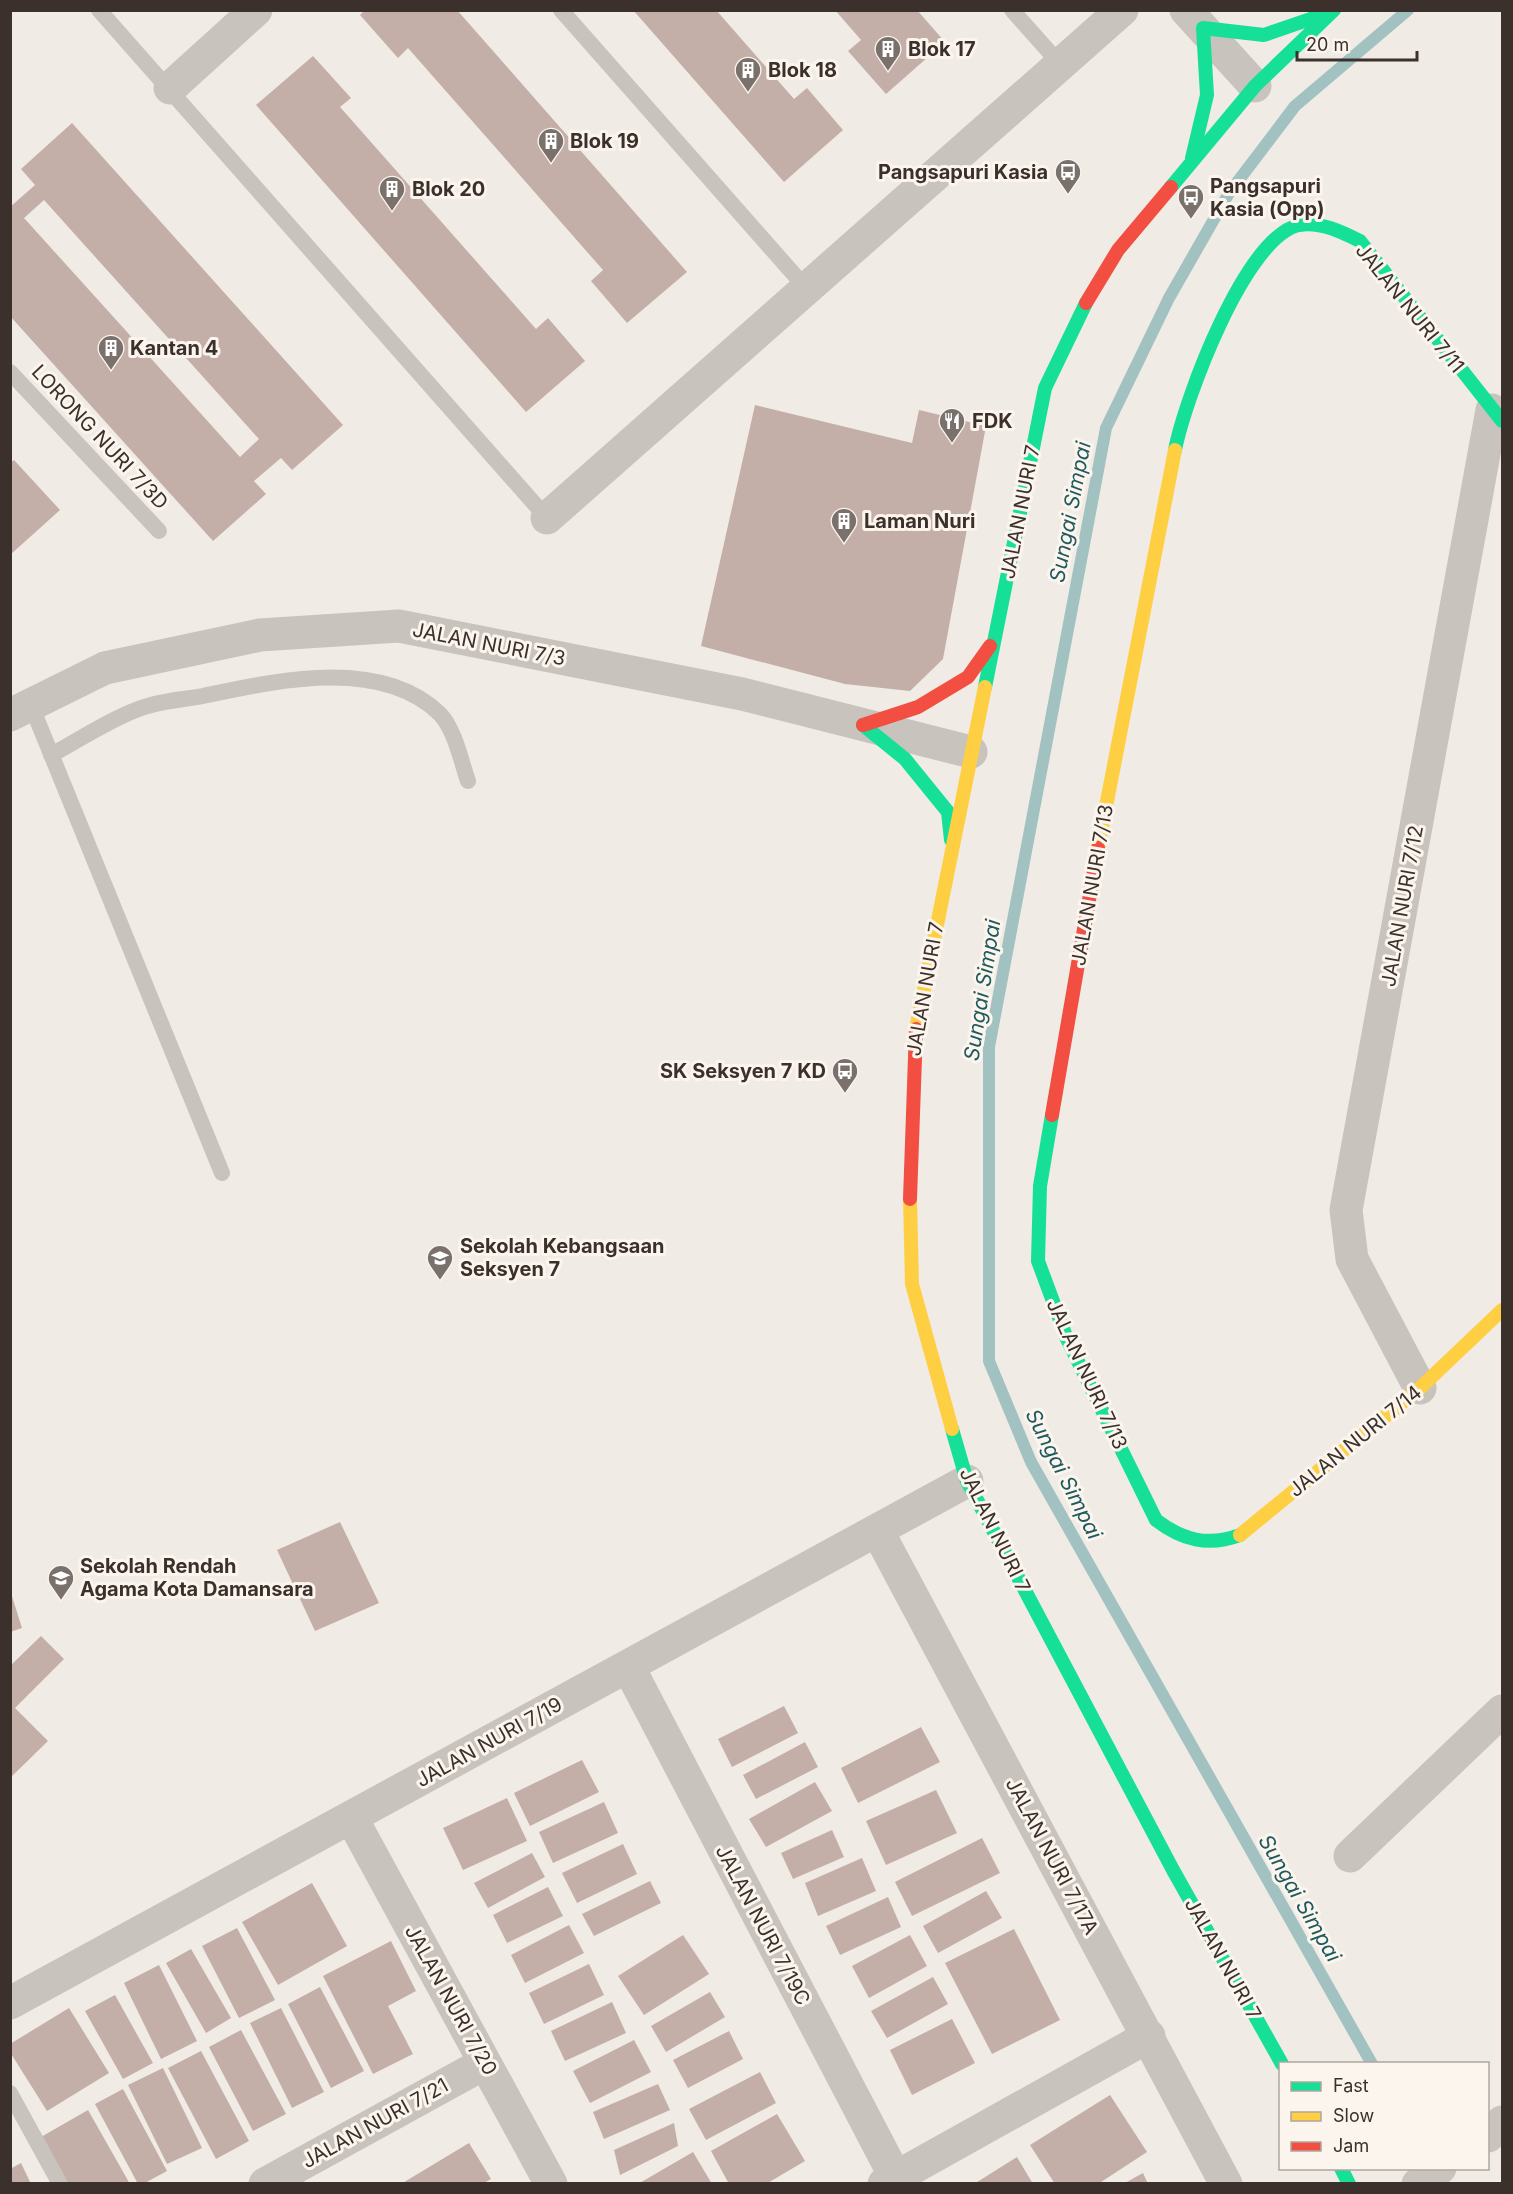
<svg xmlns="http://www.w3.org/2000/svg" width="1513" height="2194" viewBox="0 0 1513 2194" font-family="Inter,sans-serif">
<style>
.lines{fill:none;stroke-linecap:round;stroke-linejoin:round}
.stream{stroke:#a1c2c1;stroke-width:12}
.building{fill:#c3afa7;fill-rule:evenodd}
.lane{stroke:#c9c3be;stroke-width:16}
.street{stroke:#c9c3be;stroke-width:33}
.fast{stroke:#16e098;stroke-width:14}
.slow{stroke:#ffcf43;stroke-width:14}
.jam{stroke:#f24e42;stroke-width:14}
.labels{text-anchor:middle;dominant-baseline:central;stroke-width:6;stroke-linejoin:round;paint-order:stroke}
.poi-label{font-size:20px;font-weight:bold;fill:#3b302b;stroke:#fbf5ee;text-anchor:start}
.street-label{font-size:20px;fill:#3b302b;stroke:#fbf5ee}
.water-label{font-size:21px;font-style:italic;fill:#1f5a5e;stroke:#fbf5ee}
</style>
<rect width="100%" height="100%" fill="#f0ebe5"/>
<g class="lines">
<path class="stream" d="M 1372,2064 L 1031,1462 L 989,1361 L 989,1047 L 1106,428 L 1169,298 L 1229,193 L 1295,106 L 1408,10"/>
</g>
<path class="building" d="M 365,10 L 457,10 L 687,272 L 627,323 L 591,281 L 603,270 L 408,48 L 398,58 L 360,15 Z
M 633,10 L 716,10 L 794,99 L 807,88 L 843,130 L 784,182 Z
M 835,10 L 917,10 L 945,42 L 886,94 L 848,51 L 861,40 Z
M 313,56 L 351,98 L 340,107 L 536,329 L 548,318 L 585,361 L 526,412 L 256,105 Z
M 72,123 L 343,425 L 292,470 L 281,458 L 254,481 L 266,494 L 213,541 L 10,316 L 10,207 L 35,185 L 21,169 ZM 44,200 L 259,439 L 240,457 L 24,218 Z
M 755,405 L 912,443 L 919,410 L 986,426 L 943,659 L 910,691 L 845,684 L 701,646 Z
M 14,460 L 60,510 L 10,555 L 10,463 Z
M 340,1522 L 379,1603 L 315,1631 L 277,1550 Z
M 10,1590 L 22,1628 L 10,1632 Z
M 41,1636 L 64,1659 L 15,1708 L 48,1741 L 10,1778 L 10,1666 Z
M 784,1706 L 798,1733 L 732,1767 L 718,1739 Z
M 921,1727 L 940,1762 L 858,1803 L 841,1768 Z
M 805,1742 L 818,1767 L 756,1799 L 743,1775 Z
M 582,1760 L 599,1792 L 530,1826 L 514,1793 Z
M 815,1782 L 832,1811 L 766,1847 L 749,1819 Z
M 936,1790 L 957,1833 L 886,1865 L 866,1821 Z
M 507,1798 L 527,1841 L 463,1870 L 443,1828 Z
M 604,1802 L 618,1833 L 553,1863 L 539,1832 Z
M 832,1830 L 844,1857 L 793,1879 L 781,1853 Z
M 982,1838 L 1000,1873 L 912,1916 L 895,1882 Z
M 623,1844 L 637,1874 L 577,1903 L 562,1873 Z
M 532,1853 L 545,1877 L 488,1908 L 474,1883 Z
M 862,1858 L 876,1891 L 818,1916 L 805,1883 Z
M 650,1881 L 661,1903 L 594,1936 L 582,1914 Z
M 312,1883 L 347,1946 L 278,1985 L 242,1922 Z
M 548,1887 L 563,1916 L 507,1943 L 493,1915 Z
M 986,1891 L 1002,1918 L 938,1953 L 923,1926 Z
M 888,1897 L 901,1927 L 840,1955 L 826,1926 Z
M 569,1925 L 584,1953 L 525,1983 L 511,1955 Z
M 237,1928 L 275,2000 L 239,2018 L 202,1946 Z
M 1014,1929 L 1060,2020 L 992,2054 L 945,1963 Z
M 683,1935 L 709,1974 L 644,2015 L 618,1976 Z
M 910,1935 L 927,1966 L 869,1998 L 852,1966 Z
M 391,1941 L 416,1991 L 388,2006 L 413,2054 L 373,2074 L 323,1976 Z
M 191,1949 L 231,2018 L 206,2033 L 166,1963 Z
M 589,1964 L 604,1995 L 544,2024 L 529,1993 Z
M 159,1965 L 197,2041 L 161,2059 L 124,1983 Z
M 933,1977 L 948,2004 L 887,2038 L 871,2011 Z
M 320,1987 L 364,2071 L 331,2088 L 288,2004 Z
M 710,1992 L 725,2017 L 666,2052 L 651,2026 Z
M 115,1995 L 153,2063 L 123,2079 L 85,2011 Z
M 612,2002 L 626,2033 L 565,2061 L 551,2031 Z
M 69,2008 L 109,2073 L 47,2111 L 10,2052 L 10,2044 Z
M 281,2008 L 324,2092 L 292,2108 L 250,2023 Z
M 952,2019 L 975,2063 L 912,2095 L 890,2050 Z
M 241,2030 L 286,2114 L 253,2131 L 209,2047 Z
M 729,2031 L 743,2059 L 688,2088 L 673,2060 Z
M 634,2040 L 651,2072 L 590,2103 L 573,2071 Z
M 201,2051 L 249,2141 L 216,2159 L 168,2068 Z
M 163,2068 L 202,2148 L 167,2164 L 128,2085 Z
M 760,2072 L 776,2103 L 706,2140 L 689,2109 Z
M 658,2084 L 670,2110 L 604,2139 L 593,2112 Z
M 123,2089 L 167,2171 L 143,2184 L 138,2184 L 95,2104 Z
M 1110,2095 L 1147,2152 L 1098,2184 L 1055,2184 L 1030,2145 Z
M 88,2110 L 130,2184 L 68,2184 L 41,2137 Z
M 777,2114 L 805,2161 L 766,2184 L 729,2184 L 711,2151 Z
M 674,2123 L 678,2146 L 620,2175 L 614,2150 Z
M 469,2143 L 491,2179 L 482,2184 L 401,2184 Z
M 693,2152 L 712,2184 L 638,2184 Z
M 1017,2157 L 1033,2184 L 974,2184 Z
M 21,2163 L 31,2184 L 10,2184 L 10,2169 Z
M 1143,2173 L 1148,2184 L 1123,2184 Z"/>
<g class="lines">
<path class="lane" d="M 99,10 L 547,518
M 561,10 L 806,288
M 1012,10 L 1060,64
M 10,372 L 159,531
M 31,705 L 222,1173
M 51,755 C 79,740 107,721 136,710 C 156,701 182,700 203,696 C 275,681 380,656 440,714 C 455,730 461,761 468,781
M 10,2093 L 60,2184"/>
<path class="street" d="M 1186,10 L 1255,86
M 170,88 L 256,10
M 547,518 L 1122,10
M 10,715 L 105,668 L 260,635 L 399,626 L 742,694 L 971,752
M 1420,1388 L 1352,1259 L 1346,1210 L 1492,410
M 877,1530 L 1226,2184
M 628,1666 L 899,2184
M 351,1817 L 551,2184
M 1350,1856 L 1502,1711
M 10,2003 L 967,1481
M 1488,2136 L 1502,2122
M 265,2184 L 485,2063
M 884,2184 L 1149,2036
M 1418,2184 L 1440,2168"/>
<path class="fast" d="M 1192,158 L 1207,95 L 1203,28 L 1264,35 L 1322,15
M 1171,187 L 1255,86 L 1334,10
M 1175,450 C 1185,399 1245,237 1299,225 C 1320,221 1342,232 1360,241 L 1502,421
M 985,687 L 1045,388 L 1086,303
M 863,725 L 905,759 L 948,812 L 951,840
M 1052,1115 L 1040,1186 L 1038,1261 L 1067,1339 L 1156,1520 C 1182,1540 1208,1547 1240,1535
M 952,1429 L 967,1481 L 1173,1870 L 1282,2064
M 1341,2168 L 1349,2184"/>
<path class="slow" d="M 1098,848 L 1175,450
M 916,1029 L 985,687
M 910,1199 L 912,1284 L 952,1429
M 1240,1535 L 1420,1388 L 1502,1310"/>
<path class="jam" d="M 1086,303 L 1118,250 L 1171,187
M 863,725 L 918,707 L 968,677 L 990,646
M 1052,1115 L 1098,848
M 910,1199 L 916,1029"/>
</g>
<defs>
<g id="building-pin" transform="scale(1.35)"><path d="M0 17L-7.5 6A9.5 9.5 0 1 1 7.5 6Z" fill="#7a716c" stroke="#fbf5ee"/><path d="M-4-6H4V6H1V3H-1V6H-4ZM-2.5-4.3h1.7v1.8h-1.7ZM.8-4.3h1.7v1.8H.8ZM-2.5-1h1.7V.8h-1.7ZM.8-1h1.7V.8H.8Z" fill="#fff"/></g>
<g id="bus-pin" transform="scale(1.35)"><path d="M0 17L-7.5 6A9.5 9.5 0 1 1 7.5 6Z" fill="#7a716c" stroke="#fbf5ee"/><path d="M-5-6H5V4H4V6H2V4H-2V6H-4V4H-5ZM-3.5-4V0h7V-4ZM-3.5 1.2v1.5H-2V1.2ZM2 1.2v1.5H3.5V1.2Z" fill="#fff"/></g>
<g id="restaurant-pin" transform="scale(1.35)"><path d="M0 17L-7.5 6A9.5 9.5 0 1 1 7.5 6Z" fill="#7a716c" stroke="#fbf5ee"/><path d="M-5-6h1v4h1v-4h1v4h1v-4h1v5L-1.5 .5V6h-2V.5L-5-1ZM5-6V6H3V1.5H1.5Q1.5-4 5-6Z" fill="#fff"/></g>
<g id="school-pin" transform="scale(1.35)"><path d="M0 17L-7.5 6A9.5 9.5 0 1 1 7.5 6Z" fill="#7a716c" stroke="#fbf5ee"/><path d="M0-5L7-2L0 1L-7-2ZM-4 1L0 2.5L4 1V4Q0 6-4 4Z" fill="#fff"/></g>
</defs>
<g fill-rule="evenodd">
<use href="#building-pin" x="888" y="49"/>
<use href="#building-pin" x="748" y="70"/>
<use href="#building-pin" x="551" y="141"/>
<use href="#bus-pin" x="1068" y="172"/>
<use href="#building-pin" x="392" y="189"/>
<use href="#bus-pin" x="1191" y="197"/>
<use href="#building-pin" x="111" y="348"/>
<use href="#restaurant-pin" x="952" y="421"/>
<use href="#building-pin" x="844" y="521"/>
<use href="#bus-pin" x="845" y="1071"/>
<use href="#school-pin" x="440" y="1258"/>
<use href="#school-pin" x="61" y="1578"/>
</g>
<g class="labels">
<g class="poi-label">
<text x="908" y="49">Blok 17</text>
<text x="768" y="70">Blok 18</text>
<text x="570" y="141">Blok 19</text>
<text x="1048" y="172" text-anchor="end">Pangsapuri Kasia</text>
<text x="1210" y="186">Pangsapuri<tspan x="1210" dy="23">Kasia (Opp)</tspan></text>
<text x="412" y="189">Blok 20</text>
<text x="130" y="348">Kantan 4</text>
<text x="972" y="421">FDK</text>
<text x="864" y="521">Laman Nuri</text>
<text x="826" y="1071" text-anchor="end">SK Seksyen 7 KD</text>
<text x="460" y="1246">Sekolah Kebangsaan<tspan x="460" dy="23">Seksyen 7</tspan></text>
<text x="80" y="1566">Sekolah Rendah<tspan x="80" dy="23">Agama Kota Damansara</tspan></text>
</g>
<g class="street-label">
<text transform="translate(1410 308) rotate(51)">JALAN NURI 7/11</text>
<text transform="translate(100 437) rotate(47)">LORONG NURI 7/3D</text>
<text transform="translate(1020 512) rotate(-79)">JALAN NURI 7</text>
<text transform="translate(489 644) rotate(11)">JALAN NURI 7/3</text>
<text transform="translate(1092 885) rotate(-80)">JALAN NURI 7/13</text>
<text transform="translate(1402 906) rotate(-80)">JALAN NURI 7/12</text>
<text transform="translate(925 989) rotate(-80)">JALAN NURI 7</text>
<text transform="translate(1087 1374) rotate(65)">JALAN NURI 7/13</text>
<text transform="translate(1355 1441) rotate(-39)">JALAN NURI 7/14</text>
<text transform="translate(995 1530) rotate(64)">JALAN NURI 7</text>
<text transform="translate(489 1742) rotate(-29)">JALAN NURI 7/19</text>
<text transform="translate(1052 1856) rotate(62)">JALAN NURI 7/17A</text>
<text transform="translate(763 1925) rotate(62)">JALAN NURI 7/19C</text>
<text transform="translate(1223 1959) rotate(61)">JALAN NURI 7</text>
<text transform="translate(451 2000) rotate(61)">JALAN NURI 7/20</text>
<text transform="translate(375 2123) rotate(-29)">JALAN NURI 7/21</text>
</g>
<g class="water-label">
<text transform="translate(1070 512) rotate(-79)">Sungai Simpai</text>
<text transform="translate(982 990) rotate(-81)">Sungai Simpai</text>
<text transform="translate(1064 1474) rotate(63)">Sungai Simpai</text>
<text transform="translate(1300 1898) rotate(60)">Sungai Simpai</text>
</g>
</g>
<rect width="1513" height="2194" fill="none" stroke="#3b302b" stroke-width="24"/>
<rect x="1279" y="2062" width="210" height="108" fill="#fbf5ee" stroke="#aea6a0" stroke-width="1.5"/>
<rect x="1291" y="2082" width="30" height="9" fill="#16e098" stroke="#aea6a0" stroke-width="1.5"/>
<text x="1333" y="2092" font-size="18" fill="#3b302b">Fast</text>
<rect x="1291" y="2112" width="30" height="9" fill="#ffcf43" stroke="#aea6a0" stroke-width="1.5"/>
<text x="1333" y="2122" font-size="18" fill="#3b302b">Slow</text>
<rect x="1291" y="2142" width="30" height="9" fill="#f24e42" stroke="#aea6a0" stroke-width="1.5"/>
<text x="1333" y="2152" font-size="18" fill="#3b302b">Jam</text>
<path d="M1297 51v9h120v-9" fill="none" stroke="#3b302b" stroke-width="3"/>
<text x="1306" y="51" font-size="18" fill="#3b302b" stroke="#fbf5ee" stroke-width="4.5" paint-order="stroke">20 m</text>
</svg>
